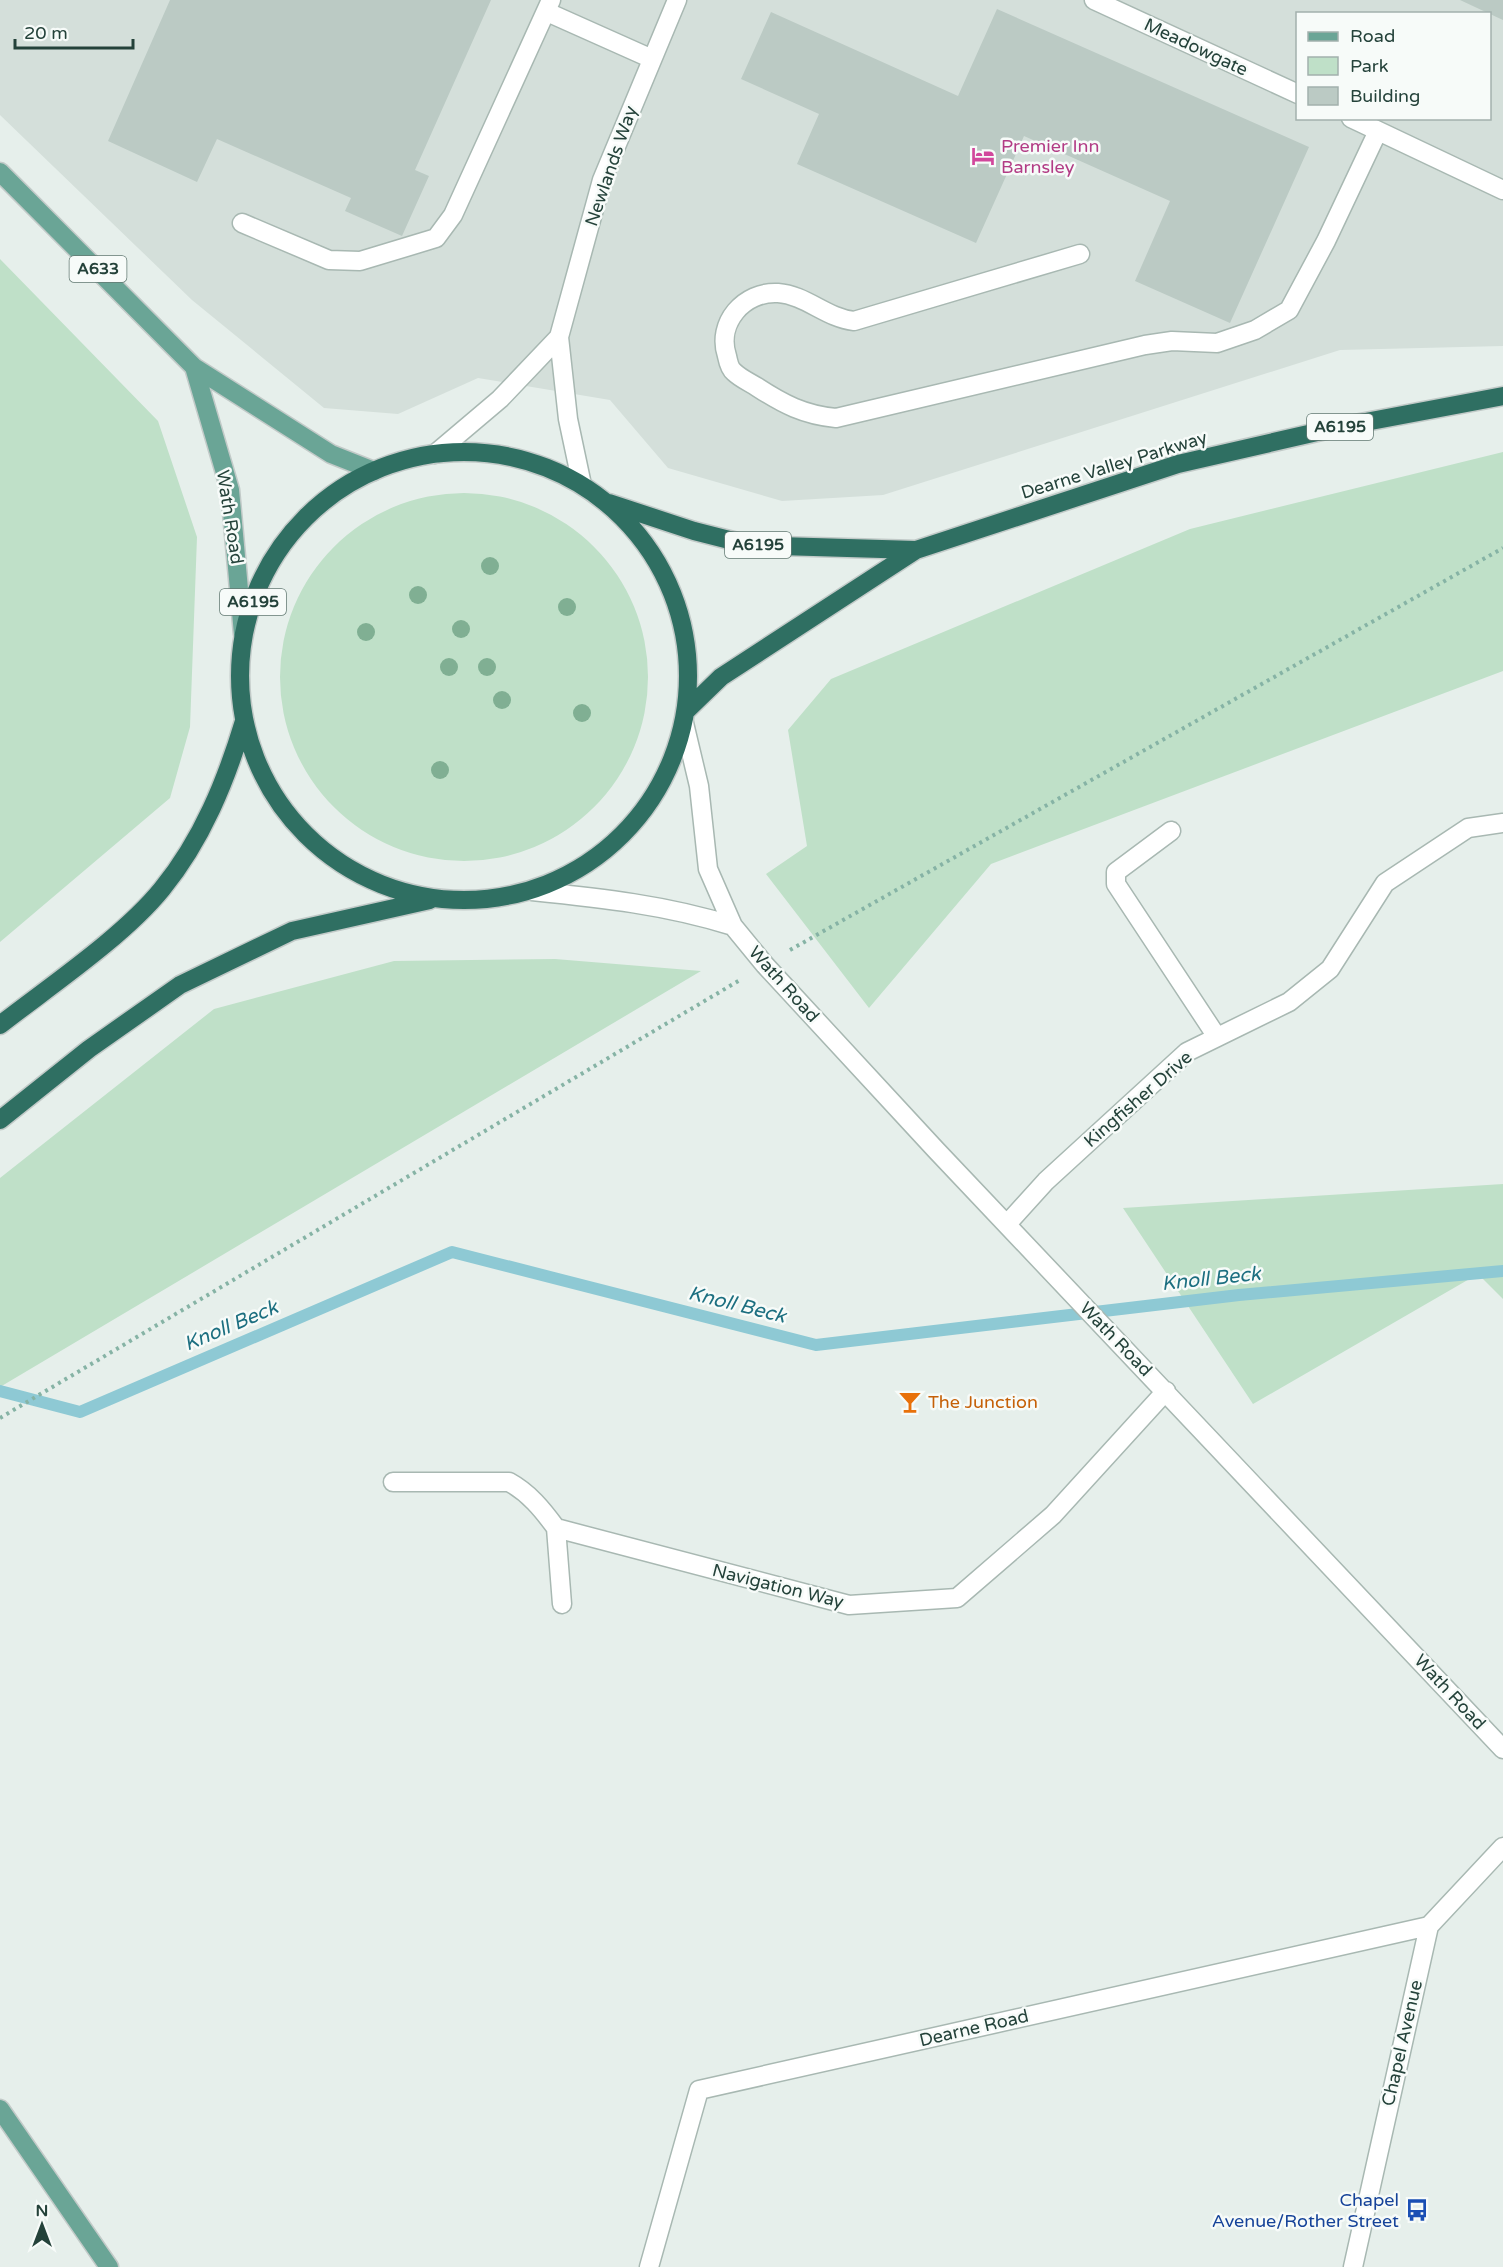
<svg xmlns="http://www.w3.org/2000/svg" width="1503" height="2267" viewBox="0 0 1503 2267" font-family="'Varela Round',sans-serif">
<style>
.built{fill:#d4dfda;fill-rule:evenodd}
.green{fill:#bfe0c8}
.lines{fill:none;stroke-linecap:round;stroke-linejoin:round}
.stream{stroke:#8ec9d4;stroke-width:12}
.building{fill:#bbcac4}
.minor-casing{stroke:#a8b8b2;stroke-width:21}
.major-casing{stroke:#c2cac8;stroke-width:21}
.highway-casing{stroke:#c2cac8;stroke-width:21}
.path{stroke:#86b3a5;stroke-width:4;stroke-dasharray:3 4.5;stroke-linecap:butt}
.minor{stroke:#fff;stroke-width:18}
.major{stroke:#6aa596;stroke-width:18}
.highway{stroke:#2f6f62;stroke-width:18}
.tree{fill:#80af93}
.labels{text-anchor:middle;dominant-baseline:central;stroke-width:5;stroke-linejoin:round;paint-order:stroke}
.shield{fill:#f7fbf9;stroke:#637a73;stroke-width:1.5}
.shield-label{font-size:16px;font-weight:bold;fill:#24423a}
.street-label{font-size:18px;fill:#24423a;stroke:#f7fbf9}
.hotel-label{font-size:18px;fill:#b23c85;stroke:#f7fbf9;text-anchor:start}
.food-label{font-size:18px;fill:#c56008;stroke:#f7fbf9;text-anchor:start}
.transit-label{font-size:18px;fill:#164399;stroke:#f7fbf9;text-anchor:end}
.water-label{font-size:20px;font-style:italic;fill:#1c6f80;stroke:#f7fbf9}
</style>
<rect width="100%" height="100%" fill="#e6efeb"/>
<path class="built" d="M 0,0 L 1503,0 L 1503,346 L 1340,350 L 883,495 L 782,501 L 668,468 L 610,400 L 478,378 L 398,414 L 324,408 L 192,300 L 0,115 ZM 1298,14 L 1490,14 L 1490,118 L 1298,118 Z"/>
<path class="green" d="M 0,259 L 158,421 L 197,537 L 190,727 L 170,798 L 0,942 Z
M 1503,452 L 1503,671 L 991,864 L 869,1008 L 766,874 L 807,846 L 788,730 L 831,679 L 1190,529 Z
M280 677a184 184 0 1 1 368 0a184 184 0 1 1-368 0Z
M 555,959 L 701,971 L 0,1387 L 0,1178 L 214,1009 L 394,961 Z
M 1503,1184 L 1503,1299 L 1478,1274 L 1253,1404 L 1123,1208 Z"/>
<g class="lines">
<path class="stream" d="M 0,1391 L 80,1412 L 452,1252 L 816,1345 L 1239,1295 L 1503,1271"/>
</g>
<path class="building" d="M 170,0 L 491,0 L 415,170 L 429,176 L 402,236 L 345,211 L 351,198 L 217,139 L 197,182 L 108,141 Z
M 1460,0 L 1503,0 L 1503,20 L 1490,14 Z
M 997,9 L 1309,147 L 1230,323 L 1135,281 L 1170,201 L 1024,136 L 976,243 L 797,164 L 819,114 L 741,79 L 771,12 L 958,96 Z"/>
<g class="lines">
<g class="minor-casing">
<path id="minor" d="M 1094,0 L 1298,94
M 547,12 L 650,58
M 1351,118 L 1503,190
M 242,223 L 329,260 L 360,261 L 436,238 L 453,215 L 551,0
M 1080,254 L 854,321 C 826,318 806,295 778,293 C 744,291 716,323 727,356 C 728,361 730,369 734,372 C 740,378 749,382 757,387 C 783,404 804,415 836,418 L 1145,345 L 1172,341 L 1217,343 L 1255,330 L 1289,310 L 1326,241 L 1378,131
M 435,454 L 500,399 L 559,337
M 582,485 L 568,419 L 559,337 L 602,180 L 677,0
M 684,723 L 699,786 L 708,869 L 733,926 L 765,965 L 936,1150 L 1503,1749
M 1171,831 L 1116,872 L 1116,884 L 1217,1037
M 532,891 C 600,898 667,905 733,926
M 1007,1224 L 1046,1181 L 1187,1052 L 1289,1002 L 1330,969 L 1385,883 L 1468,828 L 1503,823
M 393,1482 L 509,1482 C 529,1493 542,1509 556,1528 L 849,1605 L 957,1598 L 1053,1515 L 1166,1391
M 556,1528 L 562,1604
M 649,2267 L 699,2090 L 1429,1926
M 1353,2267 L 1429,1926 L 1503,1847"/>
</g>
<g class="major-casing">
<path id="major" d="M 0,172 L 194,367 L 331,454 L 374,471
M 194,367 L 230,490 L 243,634
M 0,2109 L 109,2267"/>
</g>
<g class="highway-casing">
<path id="highway" d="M240 676a224 224 0 1 1 448 0a224 224 0 1 1-448 0Z
M 609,503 L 694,531 L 749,545 L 916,550
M 687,710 L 721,677 L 916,550 L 1178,464 L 1339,427 L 1503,396
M 0,1025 C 50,986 123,937 162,889 C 202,840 226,781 244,721
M 0,1120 L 89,1049 L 180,985 L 292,931 L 430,900"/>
</g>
<path class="path" d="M 790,950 L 1503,548
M 0,1418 L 740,980"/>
<use href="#minor" class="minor"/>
<use href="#major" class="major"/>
<use href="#highway" class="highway"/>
</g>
<g class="tree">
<circle cx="490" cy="566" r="9"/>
<circle cx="418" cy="595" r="9"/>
<circle cx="567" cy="607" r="9"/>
<circle cx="461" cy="629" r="9"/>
<circle cx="366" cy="632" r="9"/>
<circle cx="449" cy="667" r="9"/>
<circle cx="487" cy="667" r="9"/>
<circle cx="502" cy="700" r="9"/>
<circle cx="582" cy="713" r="9"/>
<circle cx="440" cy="770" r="9"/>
</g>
<defs>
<g id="hotel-bare" transform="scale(1.8)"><path d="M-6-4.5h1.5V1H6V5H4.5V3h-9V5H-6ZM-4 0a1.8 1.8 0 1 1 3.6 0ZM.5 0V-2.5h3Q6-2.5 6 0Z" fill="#d1479c" stroke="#f7fbf9" stroke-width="2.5" paint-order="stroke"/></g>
<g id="bar-bare" transform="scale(1.8)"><path d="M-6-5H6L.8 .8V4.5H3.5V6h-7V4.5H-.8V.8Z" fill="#e8710a" stroke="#f7fbf9" stroke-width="2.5" paint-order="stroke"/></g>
<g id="bus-bare" transform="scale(1.8)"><path d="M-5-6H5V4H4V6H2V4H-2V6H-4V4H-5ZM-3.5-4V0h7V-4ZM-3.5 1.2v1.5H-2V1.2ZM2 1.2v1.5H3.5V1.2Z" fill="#1a4fb4" stroke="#f7fbf9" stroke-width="2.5" paint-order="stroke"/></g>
</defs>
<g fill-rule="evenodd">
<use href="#hotel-bare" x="983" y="156"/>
<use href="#bar-bare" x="910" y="1402"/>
<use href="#bus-bare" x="1417" y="2210"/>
</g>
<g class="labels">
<g class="shield">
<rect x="69.5" y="256" width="57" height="26" rx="4.5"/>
<rect x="1307" y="414" width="66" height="26" rx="4.5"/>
<rect x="725" y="532" width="66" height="26" rx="4.5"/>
<rect x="220" y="589" width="66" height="26" rx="4.5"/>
</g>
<g class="shield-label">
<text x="98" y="269">A633</text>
<text x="1340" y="427">A6195</text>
<text x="758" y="545">A6195</text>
<text x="253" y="602">A6195</text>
</g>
<g class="street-label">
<text transform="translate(1196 47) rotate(25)">Meadowgate</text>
<text transform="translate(611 166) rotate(-71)">Newlands Way</text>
<text transform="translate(1114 465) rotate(-17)">Dearne Valley Parkway</text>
<text transform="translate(230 517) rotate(81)">Wath Road</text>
<text transform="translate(784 984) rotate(48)">Wath Road</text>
<text transform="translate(1138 1099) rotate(-41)">Kingfisher Drive</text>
<text transform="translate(1116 1339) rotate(46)">Wath Road</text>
<text transform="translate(778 1586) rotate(14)">Navigation Way</text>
<text transform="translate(1450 1692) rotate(47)">Wath Road</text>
<text transform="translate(974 2028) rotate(-13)">Dearne Road</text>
<text transform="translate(1402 2043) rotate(-77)">Chapel Avenue</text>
</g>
<g class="hotel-label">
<text x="1001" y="146">Premier Inn<tspan x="1001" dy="21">Barnsley</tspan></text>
</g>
<g class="food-label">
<text x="928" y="1402">The Junction</text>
</g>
<g class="transit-label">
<text x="1399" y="2200">Chapel<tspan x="1399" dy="21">Avenue/Rother Street</tspan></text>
</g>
<g class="water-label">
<text transform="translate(1211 1279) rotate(-6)">Knoll Beck</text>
<text transform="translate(737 1305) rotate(14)">Knoll Beck</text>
<text transform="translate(231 1326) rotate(-23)">Knoll Beck</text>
</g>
</g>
<rect x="1296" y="12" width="195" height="108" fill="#f7fbf9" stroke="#a3b1ad" stroke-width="1.5"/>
<rect x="1308" y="32" width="30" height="9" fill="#6aa596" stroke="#a3b1ad" stroke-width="1.5"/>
<text x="1350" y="42" font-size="18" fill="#24423a">Road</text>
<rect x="1308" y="57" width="30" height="18" fill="#bfe0c8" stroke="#a3b1ad" stroke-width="1.5"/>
<text x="1350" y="72" font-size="18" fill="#24423a">Park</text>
<rect x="1308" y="87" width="30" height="18" fill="#bbcac4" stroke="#a3b1ad" stroke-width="1.5"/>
<text x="1350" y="102" font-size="18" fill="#24423a">Building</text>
<g transform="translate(42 2225)" stroke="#f7fbf9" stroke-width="4.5" paint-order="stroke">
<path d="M0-4.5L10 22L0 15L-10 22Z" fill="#24423a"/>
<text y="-9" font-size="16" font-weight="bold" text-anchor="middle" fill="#24423a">N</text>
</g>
<path d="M15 39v9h118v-9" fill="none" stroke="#24423a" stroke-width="3"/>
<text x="24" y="39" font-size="18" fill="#24423a" stroke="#f7fbf9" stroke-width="4.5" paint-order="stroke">20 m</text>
</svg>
